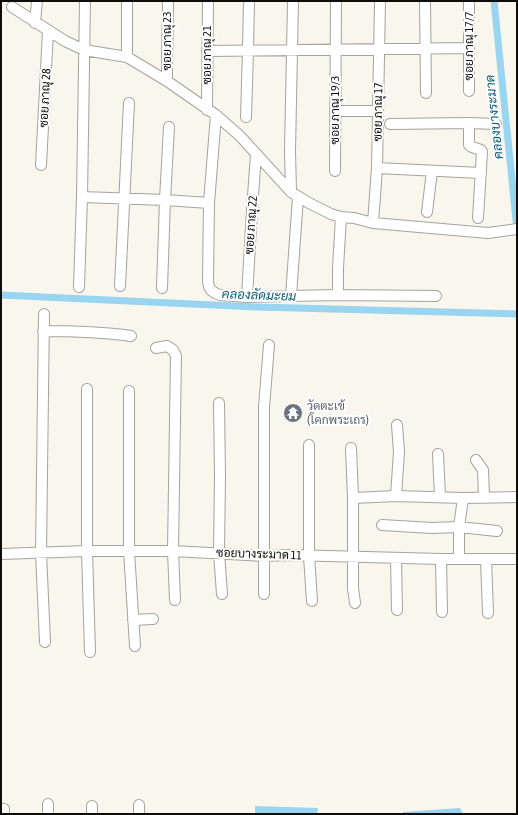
<svg xmlns="http://www.w3.org/2000/svg" width="518" height="815" viewBox="0 0 518 815" font-family="'Asap Condensed',Sarabun,sans-serif">
<style>
.water{fill:#99d4f1}
.lines{fill:none;stroke-linecap:round;stroke-linejoin:round}
.canal{stroke:#99d4f1;stroke-width:7}
.minor-casing{stroke:#a6a39c;stroke-width:12}
.minor{stroke:#fff;stroke-width:10}
.labels{text-anchor:middle;dominant-baseline:central;stroke-width:4;stroke-linejoin:round;paint-order:stroke}
.street-label{font-size:12px;fill:#0e0d0a;stroke:#fff}
.worship-label{font-size:12px;fill:#5b616d;stroke:#fff;text-anchor:start}
.water-label{font-size:13px;font-style:italic;fill:#105c78;stroke:#fff}
</style>
<rect width="100%" height="100%" fill="#f9f6ee"/>
<path class="water" d="M 255,806 L 318,808 L 317,814 L 255,814 Z
M 460,808 L 463,814 L 403,814 L 403,812 Z"/>
<g class="lines">
<path class="canal" d="M 494,1 L 517,230
M 1,295 L 257,307 L 517,314"/>
<g class="minor-casing">
<path id="minor" d="M 127,1 L 127,57
M 425,1 L 426,93
M 12,7 L 65,41 L 84,50 L 127,57 L 167,81 L 216,115 L 240,136 L 291,192 L 309,203 L 331,214 L 341,217 L 354,218 L 373,223 L 488,233 L 517,229
M 35,23 L 37,1
M 207,51 L 469,48
M 167,81 L 167,65 L 168,1
M 469,91 L 469,1
M 207,110 L 208,1
M 335,111 L 378,111
M 216,115 L 209,203 L 208,282 L 209,287 L 211,290 L 215,293 L 220,295 L 247,297 L 338,295 L 436,296
M 246,117 L 248,50 L 249,1
M 469,123 L 469,145 L 472,147 L 481,150 L 482,152 L 478,218
M 390,124 L 469,123 L 496,124
M 41,165 L 48,31
M 377,168 L 481,173
M 335,171 L 336,1
M 291,192 L 290,151 L 293,1
M 82,197 L 165,200 L 209,203
M 427,212 L 432,171
M 373,223 L 377,168 L 380,1
M 120,286 L 129,103
M 79,287 L 82,197 L 85,1
M 162,288 L 165,200 L 169,127
M 338,295 L 338,268 L 341,217
M 291,296 L 298,197
M 247,297 L 252,210 L 256,154
M 44,314 L 41,553 L 45,642
M 43,331 C 73,331 102,332 131,336
M 156,348 L 167,346 L 173,350 L 176,356 L 173,551 L 175,600
M 87,389 L 87,551 L 90,652
M 129,391 L 129,551 L 135,646
M 219,403 L 220,476 L 219,553 L 222,594
M 309,445 L 309,556 L 312,601
M 351,448 L 353,498
M 438,454 L 440,497
M 476,460 L 483,470 L 484,497
M 396,496 L 399,452 L 397,425
M 382,525 L 432,528 L 459,527 L 497,531
M 1,554 L 87,551 L 173,551 L 264,556 L 290,555 L 441,559 L 517,559
M 396,558 L 397,610
M 441,559 L 442,612
M 459,559 L 459,527 L 463,498
M 486,559 L 488,613
M 264,594 L 264,407 L 269,345
M 355,603 L 353,588 L 353,498 L 396,496 L 463,498 L 517,497
M 133,620 L 153,619
M 48,804 L 48,814
M 92,806 L 92,814
M 4,809 L 4,814
M 139,814 L 139,805"/>
</g>
<use href="#minor" class="minor"/>
</g>
<defs>
<g id="temple-disc" transform="scale(1)"><circle r="9.5" fill="#6b7280" stroke="#fff"/><path d="M0-6L5-2H3V0L6.5 2.5H4V6H1.5V3h-3V6H-4V2.5H-6.5L-3 0V-2H-5Z" fill="#fff"/></g>
</defs>
<g fill-rule="evenodd">
<use href="#temple-disc" x="293" y="413"/>
</g>
<g class="labels">
<g class="street-label">
<text transform="translate(167 41) rotate(-90)">ซอย ภาณุ 23</text>
<text transform="translate(469 46) rotate(-90)">ซอย ภาณุ 17/7</text>
<text transform="translate(207 55) rotate(-90)">ซอย ภาณุ 21</text>
<text transform="translate(45 98) rotate(-87)">ซอย ภาณุ 28</text>
<text transform="translate(335 110) rotate(-90)">ซอย ภาณุ 19/3</text>
<text transform="translate(378 112) rotate(-89)">ซอย ภาณุ 17</text>
<text transform="translate(251 225) rotate(-86)">ซอย ภาณุ 22</text>
<text transform="translate(259 554) rotate(2)">ซอยบางระมาด 11</text>
</g>
<g class="worship-label">
<text x="307" y="406">วัดตะเข้<tspan x="307" dy="14">(โคกพระเถร)</tspan></text>
</g>
<g class="water-label">
<text transform="translate(494 117) rotate(-96)">คลองบางระมาด</text>
<text transform="translate(259 295) rotate(2)">คลองลัดมะยม</text>
</g>
</g>
<rect width="518" height="815" fill="none" stroke="#0e0d0a" stroke-width="4"/>
</svg>
